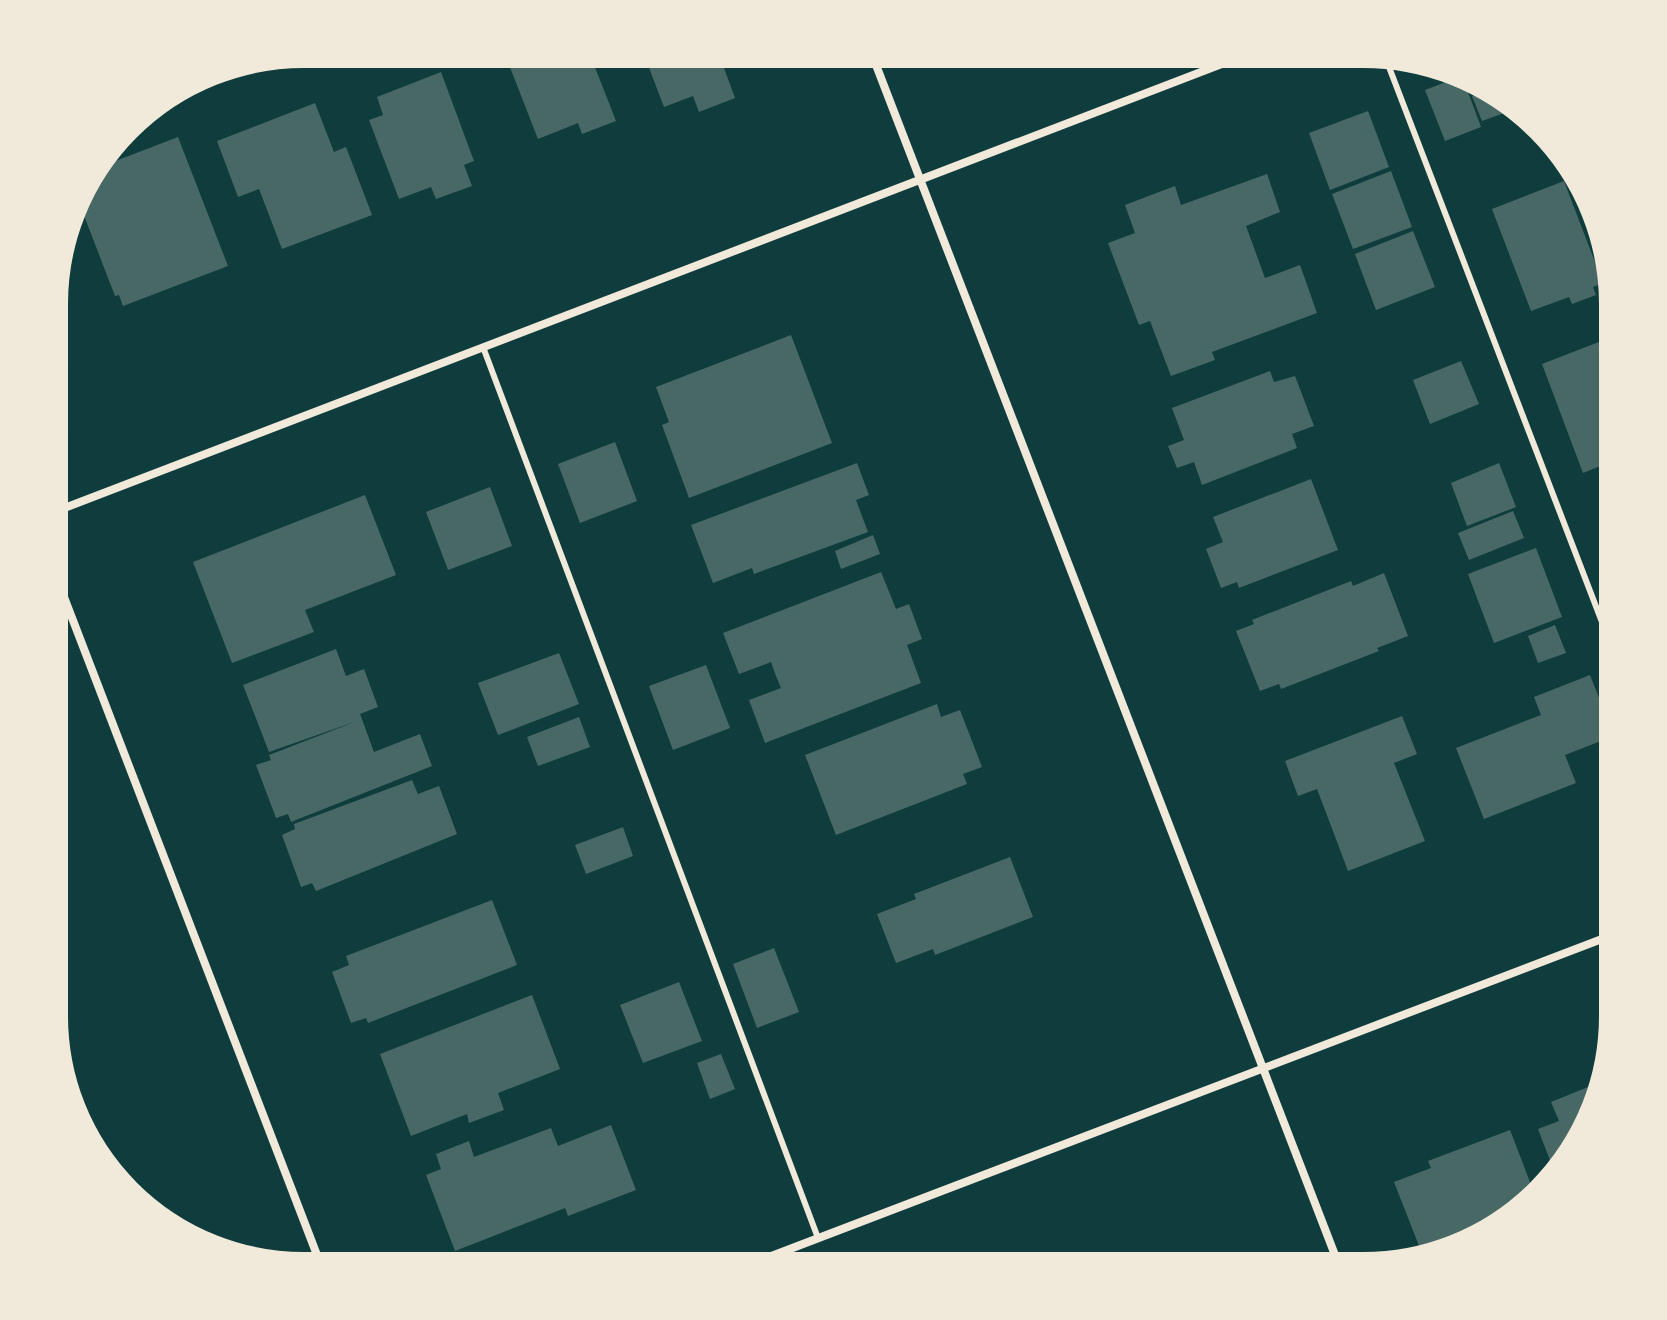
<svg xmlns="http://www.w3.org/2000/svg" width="1667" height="1320" viewBox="0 0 1667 1320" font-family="'Titillium Web',sans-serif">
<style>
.building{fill:#486865}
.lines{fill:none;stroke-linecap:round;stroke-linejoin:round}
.service{stroke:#f1e9da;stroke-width:6}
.minor{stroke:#f1e9da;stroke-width:8}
.rim{fill:none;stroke:#f1e9da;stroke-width:4}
</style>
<rect width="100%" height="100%" fill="#0f3d3e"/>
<path class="building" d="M 504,52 L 589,52 L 616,121 L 582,134 L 578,123 L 538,139 Z
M 643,52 L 718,52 L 735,98 L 699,112 L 693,96 L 664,107 Z
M 441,72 L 474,161 L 464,165 L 472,186 L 436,199 L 431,187 L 399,199 L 369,120 L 383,115 L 377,97 Z
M 1462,76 L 1481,127 L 1445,141 L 1425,90 Z
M 1489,89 L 1501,97 L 1507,112 L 1482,121 L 1472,96 Z
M 315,103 L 334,152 L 346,147 L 372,215 L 282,249 L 259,189 L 238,197 L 217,141 Z
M 1368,111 L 1389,167 L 1330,190 L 1309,133 Z
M 178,137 L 228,266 L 123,306 L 119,295 L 115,296 L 78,200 L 92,170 Z
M 1391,171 L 1412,227 L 1353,249 L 1332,194 Z
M 1267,174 L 1280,212 L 1246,226 L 1265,278 L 1300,265 L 1317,313 L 1212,352 L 1215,360 L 1171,376 L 1150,321 L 1139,325 L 1108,243 L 1135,233 L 1125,205 L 1175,186 L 1181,205 Z
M 1564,181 L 1603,283 L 1593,287 L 1596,295 L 1572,304 L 1569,297 L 1531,311 L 1492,209 Z
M 1413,231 L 1435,287 L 1376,310 L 1355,254 Z
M 791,335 L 832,443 L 689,498 L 662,425 L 669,422 L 656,387 Z
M 1604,340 L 1615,369 L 1615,460 L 1583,473 L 1542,364 Z
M 1461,361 L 1479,404 L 1430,424 L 1413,380 Z
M 1270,371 L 1274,382 L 1295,376 L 1314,426 L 1292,434 L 1297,448 L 1202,485 L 1194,462 L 1177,468 L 1168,446 L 1184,440 L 1172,408 Z
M 615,442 L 637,501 L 580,523 L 558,464 Z
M 857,463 L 869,495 L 856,500 L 868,532 L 754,574 L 752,568 L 713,583 L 691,525 Z
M 1499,463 L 1516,507 L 1467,526 L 1451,483 Z
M 1311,479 L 1338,550 L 1239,588 L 1237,582 L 1221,588 L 1206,549 L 1223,542 L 1213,517 Z
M 490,487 L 512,546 L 448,570 L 426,512 Z
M 365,495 L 396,575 L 305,610 L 314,632 L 232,663 L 193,562 Z
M 1513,511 L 1524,538 L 1469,560 L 1458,533 Z
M 1615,526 L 1615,562 L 1602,531 Z
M 873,535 L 880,554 L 841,569 L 835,551 Z
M 1536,548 L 1562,617 L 1494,643 L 1468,574 Z
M 881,572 L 896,609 L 909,604 L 922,639 L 907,645 L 921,683 L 765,743 L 749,700 L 781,688 L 776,676 L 771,662 L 739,674 L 723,633 Z
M 1384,573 L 1408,636 L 1377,648 L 1379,651 L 1281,689 L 1279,684 L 1260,691 L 1236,631 L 1254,624 L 1252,620 L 1351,581 L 1353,586 Z
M 1555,625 L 1566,653 L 1538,663 L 1528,636 Z
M 336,649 L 346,676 L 364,669 L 378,707 L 360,714 L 374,752 L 420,734 L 432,766 L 291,822 L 288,814 L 276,818 L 256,765 L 271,760 L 269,755 L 357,721 L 269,752 L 243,685 Z
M 559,653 L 579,704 L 498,735 L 478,683 Z
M 706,665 L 730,728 L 673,750 L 649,686 Z
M 1590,675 L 1614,736 L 1565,755 L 1576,783 L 1484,819 L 1456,748 L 1541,715 L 1534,697 Z
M 937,704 L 941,717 L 960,710 L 982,767 L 963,774 L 967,784 L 836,835 L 805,755 Z
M 1402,716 L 1417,754 L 1394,763 L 1425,841 L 1348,871 L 1317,789 L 1298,796 L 1285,761 Z
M 579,717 L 590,747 L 538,766 L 527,737 Z
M 412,780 L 418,794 L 439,786 L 457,834 L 316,891 L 312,883 L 301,887 L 282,835 L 295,829 L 294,824 Z
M 623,827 L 633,856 L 586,874 L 575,845 Z
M 1010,857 L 1033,917 L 935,955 L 933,949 L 896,963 L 877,914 L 916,899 L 914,894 Z
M 492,900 L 517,965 L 368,1023 L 366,1018 L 351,1023 L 332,972 L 349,965 L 346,956 Z
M 774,948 L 799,1012 L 757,1028 L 733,964 Z
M 679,982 L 702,1041 L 643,1063 L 620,1005 Z
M 532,995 L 560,1069 L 498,1093 L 504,1110 L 469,1123 L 467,1114 L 411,1136 L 380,1054 Z
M 721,1054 L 735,1089 L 710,1099 L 697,1063 Z
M 64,1077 L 88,1134 L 84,1136 L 78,1128 Z
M 1593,1085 L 1599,1100 L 1596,1113 L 1556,1176 L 1538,1129 L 1559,1121 L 1551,1102 Z
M 611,1125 L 636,1190 L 568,1216 L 565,1208 L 455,1251 L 426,1175 L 441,1169 L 436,1154 L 469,1141 L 474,1157 L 551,1128 L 558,1146 Z
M 1510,1130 L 1535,1195 L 1460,1249 L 1423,1256 L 1394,1182 L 1431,1168 L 1428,1161 Z"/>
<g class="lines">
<path class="service" d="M 1384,54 L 1615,656
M 483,347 L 818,1238"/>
<path class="minor" d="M 871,52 L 1340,1268
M 54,512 L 1253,52
M 54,571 L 322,1268
M 740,1268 L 1615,934"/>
</g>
<path d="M0 0H1667V1320H0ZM304 66H1363A238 238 0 0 1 1601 304V1016A238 238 0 0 1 1363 1254H304A238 238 0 0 1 66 1016V304A238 238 0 0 1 304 66Z" fill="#f1e9da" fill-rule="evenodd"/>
<path class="rim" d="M304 66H1363A238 238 0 0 1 1601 304V1016A238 238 0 0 1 1363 1254H304A238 238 0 0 1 66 1016V304A238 238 0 0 1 304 66Z"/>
</svg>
